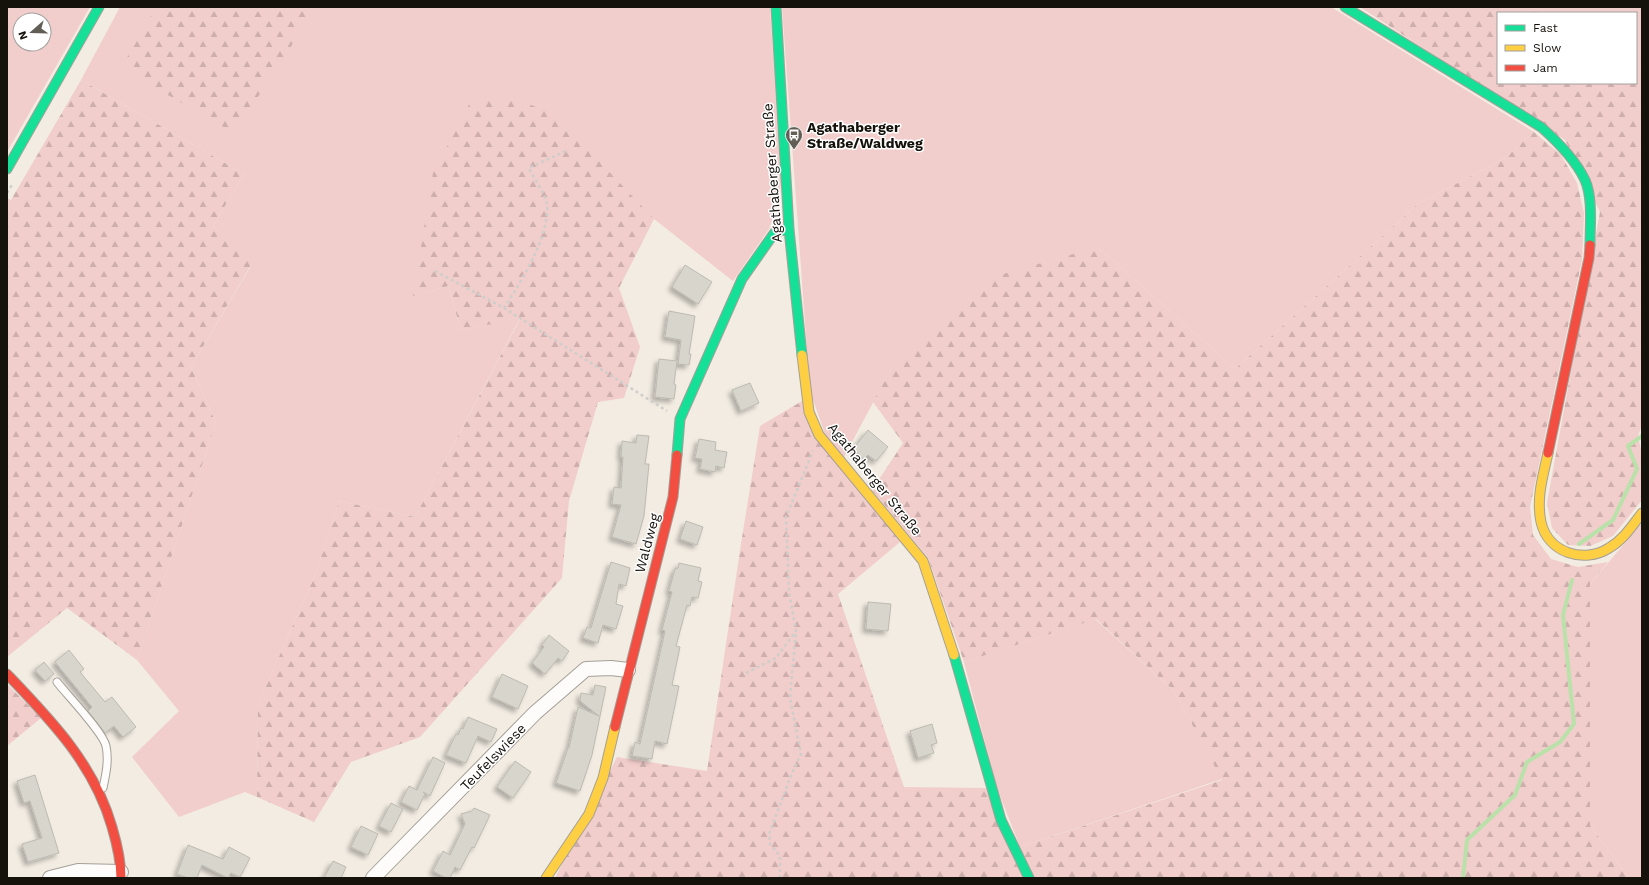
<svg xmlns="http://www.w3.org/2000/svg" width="1649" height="885" viewBox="0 0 1649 885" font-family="'Work Sans',sans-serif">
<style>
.green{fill:#f1cdcb;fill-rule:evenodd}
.forest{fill:url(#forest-firs)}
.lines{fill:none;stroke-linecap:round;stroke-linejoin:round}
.stream{stroke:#bbe1ab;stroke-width:4}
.building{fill:#d8d5cd;stroke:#bdbab2;filter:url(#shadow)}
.lane-casing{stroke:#a4a098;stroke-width:9}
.street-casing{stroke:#a4a098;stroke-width:16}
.fast-casing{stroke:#a4a098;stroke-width:11}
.slow-casing{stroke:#a4a098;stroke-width:11}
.jam-casing{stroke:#a4a098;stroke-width:11}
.path{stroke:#cfceca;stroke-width:2.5;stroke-dasharray:3 3;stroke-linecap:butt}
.lane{stroke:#fdfcfb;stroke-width:7}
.street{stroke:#fdfcfb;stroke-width:14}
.fast{stroke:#16e098;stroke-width:9}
.slow{stroke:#ffcf43;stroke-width:9}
.jam{stroke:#f24e42;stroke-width:9}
.labels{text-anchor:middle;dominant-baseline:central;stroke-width:3;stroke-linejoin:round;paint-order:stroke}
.poi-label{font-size:14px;font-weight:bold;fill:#15110b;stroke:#fff;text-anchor:start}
.street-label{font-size:14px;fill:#15110b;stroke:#fff}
</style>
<defs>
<pattern id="forest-firs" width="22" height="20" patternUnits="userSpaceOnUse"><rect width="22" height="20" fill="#f1cdcb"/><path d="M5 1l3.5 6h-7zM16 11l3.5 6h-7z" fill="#ceafad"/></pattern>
<filter id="shadow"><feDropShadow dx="-3.5" dy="3.5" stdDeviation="2" flood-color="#0004"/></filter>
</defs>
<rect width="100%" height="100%" fill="#f2ece2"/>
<path class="green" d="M 7,7 L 90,7 L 7,152 ZM 20,20 L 44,20 L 44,44 L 20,44 Z
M 120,7 L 770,7 L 781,182 L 778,202 L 769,229 L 733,281 L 654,219 L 413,296 L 448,286 L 461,330 L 520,318 L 415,517 L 339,501 L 316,573 L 258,704 L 257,797 L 245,792 L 179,817 L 132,757 L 179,711 L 137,660 L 216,423 L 191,367 L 251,266 L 213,226 L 244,174 L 81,80 Z
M 782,7 L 1331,7 L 1534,132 L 1505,158 L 1418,204 L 1235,369 L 1098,247 L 892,367 L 844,457 L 825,434 L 810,391 Z
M 1532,7 L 1642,7 L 1642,56 L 1636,53 L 1636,13 L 1546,13 Z
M 1642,523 L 1642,878 L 1629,878 L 1590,825 L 1590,584 Z
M 1095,619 L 1174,691 L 1222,779 L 1020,847 L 997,788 L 964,662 Z"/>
<path class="forest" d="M 156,7 L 317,7 L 234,133 L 121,68 Z
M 1360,7 L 1532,7 L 1546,13 L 1498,13 L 1498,83 L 1636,83 L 1636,53 L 1642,56 L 1642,425 L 1638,436 L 1642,454 L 1642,500 L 1613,536 L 1590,546 L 1568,545 L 1552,528 L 1547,503 L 1600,212 L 1565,140 Z
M 81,80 L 244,174 L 213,226 L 251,265 L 191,367 L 216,423 L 137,660 L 67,608 L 7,657 L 7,198 L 11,200 Z
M 473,97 L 518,99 L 556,116 L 654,219 L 619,288 L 640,347 L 624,398 L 598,402 L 569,501 L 562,578 L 420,737 L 351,762 L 314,822 L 257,797 L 258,704 L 316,573 L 339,501 L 415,517 L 520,319 L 461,330 L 448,286 L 413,296 L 433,173 Z
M 1534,132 L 1561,155 L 1577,183 L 1584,213 L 1582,260 L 1530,507 L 1533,535 L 1551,559 L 1578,567 L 1608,562 L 1590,584 L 1590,825 L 1629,878 L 555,878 L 617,757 L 707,771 L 741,544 L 760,426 L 802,401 L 900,542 L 838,594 L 904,787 L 987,788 L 1020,847 L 1222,780 L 1174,691 L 1096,619 L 964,662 L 928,558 L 872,490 L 903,443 L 873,402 L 892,367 L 985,279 L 1098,247 L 1235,369 L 1418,204 L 1505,158 Z
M 7,684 L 41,718 L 7,746 Z"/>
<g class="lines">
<path class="stream" d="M 1579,544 L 1613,520 L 1637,469 L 1628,446 L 1642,436
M 1463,878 L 1467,840 L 1515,795 L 1527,762 L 1560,742 L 1574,724 L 1563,615 L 1572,580"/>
</g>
<path class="building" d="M 685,265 L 712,282 L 698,304 L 672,287 Z
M 669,311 L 695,316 L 689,354 L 691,354 L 689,365 L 678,364 L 681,340 L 665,337 Z
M 659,359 L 677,361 L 674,384 L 676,385 L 674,399 L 655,397 Z
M 750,383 L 759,403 L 741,411 L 732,390 Z
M 868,430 L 888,447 L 876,461 L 868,455 L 864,459 L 853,449 Z
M 637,435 L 649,436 L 645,464 L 649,464 L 644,516 L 636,544 L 612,537 L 621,505 L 612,504 L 614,487 L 621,488 L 623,457 L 621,457 L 622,441 L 636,443 Z
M 699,439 L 716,442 L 715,450 L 727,452 L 724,468 L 716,466 L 715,472 L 700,469 L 702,459 L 695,458 Z
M 686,521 L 703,527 L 697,545 L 680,539 Z
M 611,562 L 630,568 L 626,586 L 619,584 L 616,604 L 623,606 L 616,629 L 603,625 L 598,643 L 583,638 L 587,627 L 591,628 Z
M 679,563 L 701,568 L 698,581 L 702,582 L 698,598 L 692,597 L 690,606 L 687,605 L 676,646 L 680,647 L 672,685 L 679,686 L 667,744 L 655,741 L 652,759 L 632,756 L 635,742 L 640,744 L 665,631 L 662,630 L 672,592 L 669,591 L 675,569 L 678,568 Z
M 868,602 L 891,604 L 888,631 L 866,629 Z
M 549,635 L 569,651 L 562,661 L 558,658 L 545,674 L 532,663 L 544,647 L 542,645 Z
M 69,650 L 84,669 L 80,672 L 105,702 L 112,697 L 136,727 L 123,737 L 114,726 L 105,733 L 88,711 L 92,707 L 55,662 Z
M 44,662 L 54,674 L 45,681 L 35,670 Z
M 502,674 L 528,686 L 518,709 L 492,697 Z
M 595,685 L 606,687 L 592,755 L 580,791 L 556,783 L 568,748 L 569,748 L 578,707 L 599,716 L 580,701 L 581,693 L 593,695 Z
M 468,717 L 497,729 L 491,742 L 478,736 L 466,763 L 446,755 L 456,734 L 458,735 L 461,728 L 463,729 Z
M 932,724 L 937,743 L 931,745 L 934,753 L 918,758 L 910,731 Z
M 433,757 L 445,763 L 430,796 L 423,792 L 425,794 L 417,810 L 401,802 L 409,786 L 417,790 Z
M 515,761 L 531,772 L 513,798 L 497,787 Z
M 35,775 L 59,853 L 28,862 L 22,844 L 42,838 L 30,801 L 24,803 L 17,781 Z
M 391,803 L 403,809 L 391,832 L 379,826 Z
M 474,808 L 490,815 L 474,848 L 472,847 L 460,870 L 455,867 L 450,878 L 446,878 L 433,871 L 443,851 L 450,855 L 465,824 L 461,814 L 472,811 Z
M 361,826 L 378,834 L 368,855 L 351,847 Z
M 188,845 L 223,859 L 229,847 L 250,858 L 240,877 L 231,873 L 228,878 L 202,865 L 197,878 L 188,878 L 177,874 Z
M 333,861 L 346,867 L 341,878 L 324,878 Z"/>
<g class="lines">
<g class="lane-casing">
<path id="lane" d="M 57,682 C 67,695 103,732 106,746 C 109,760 106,774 103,788"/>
</g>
<g class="street-casing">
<path id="street" d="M 50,878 L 78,871 L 121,872
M 373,878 L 535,713 L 586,669 L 611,668 L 628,670"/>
</g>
<g class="fast-casing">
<path id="fast" d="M 776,7 L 789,229 L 802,355
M 1345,7 L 1541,127 C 1558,142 1575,159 1585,180 C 1593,198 1590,225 1590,245
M 7,169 L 99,7
M 677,455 L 680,419 L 742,279 L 775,232 L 789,229
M 954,655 L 1001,820 L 1029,878"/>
</g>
<g class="slow-casing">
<path id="slow" d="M 802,355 L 809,412 L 819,435 L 923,561 L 954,655
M 1548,453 C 1543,476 1536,498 1541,522 C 1548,553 1584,564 1609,548 C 1623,540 1632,526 1642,513
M 546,878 L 589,814 L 603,778 L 615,727"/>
</g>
<g class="jam-casing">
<path id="jam" d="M 1548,453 L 1589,258 L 1590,245
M 7,674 C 51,720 94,764 112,827 C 117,844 121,861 121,878
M 615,727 L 673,497 L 677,455"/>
</g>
<path class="path" d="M 7,193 L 13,183
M 435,271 L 504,308 L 667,411
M 504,308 C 521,282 550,236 547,204 C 546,195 533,177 529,168 L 566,151
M 746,673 L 776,658 L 796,631 L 789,592 L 786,517 L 813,451
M 780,878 L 780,856 L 770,844 L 769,834 L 792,773 L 801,754 L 790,698 L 796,631"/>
<use href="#lane" class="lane"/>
<use href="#street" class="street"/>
<use href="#fast" class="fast"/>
<use href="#slow" class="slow"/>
<use href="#jam" class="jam"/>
</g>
<defs>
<g id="bus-pin" transform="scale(0.9)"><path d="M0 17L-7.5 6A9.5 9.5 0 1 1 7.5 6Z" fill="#625e56" stroke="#fff"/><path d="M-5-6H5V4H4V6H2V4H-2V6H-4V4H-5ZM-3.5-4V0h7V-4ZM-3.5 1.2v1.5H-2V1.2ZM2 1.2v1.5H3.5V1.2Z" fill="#fff"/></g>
</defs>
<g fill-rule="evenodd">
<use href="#bus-pin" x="794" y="135"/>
</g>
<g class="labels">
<g class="poi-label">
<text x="807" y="127">Agathaberger<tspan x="807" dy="16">Straße/Waldweg</tspan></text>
</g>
<g class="street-label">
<text transform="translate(772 173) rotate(-94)">Agathaberger Straße</text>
<text transform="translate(875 479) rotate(51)">Agathaberger Straße</text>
<text transform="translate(647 543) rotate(-75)">Waldweg</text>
<text transform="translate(493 757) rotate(-46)">Teufelswiese</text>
</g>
</g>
<rect width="1649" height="885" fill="none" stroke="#15110b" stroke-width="16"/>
<rect x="1497" y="12" width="140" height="72" fill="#ffffff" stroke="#a1a09d"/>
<rect x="1505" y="25" width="20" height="6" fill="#16e098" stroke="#a1a09d"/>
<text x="1533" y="32" font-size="12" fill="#15110b">Fast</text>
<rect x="1505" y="45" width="20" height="6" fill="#ffcf43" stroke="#a1a09d"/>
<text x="1533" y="52" font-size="12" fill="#15110b">Slow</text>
<rect x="1505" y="65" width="20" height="6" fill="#f24e42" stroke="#a1a09d"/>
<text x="1533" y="72" font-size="12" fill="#15110b">Jam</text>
<g transform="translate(32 32) rotate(250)"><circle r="19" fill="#ffffff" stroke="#a1a09d"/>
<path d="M0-3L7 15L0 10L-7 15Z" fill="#625e56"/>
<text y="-6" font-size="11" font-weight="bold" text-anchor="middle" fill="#15110b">N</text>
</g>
</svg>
